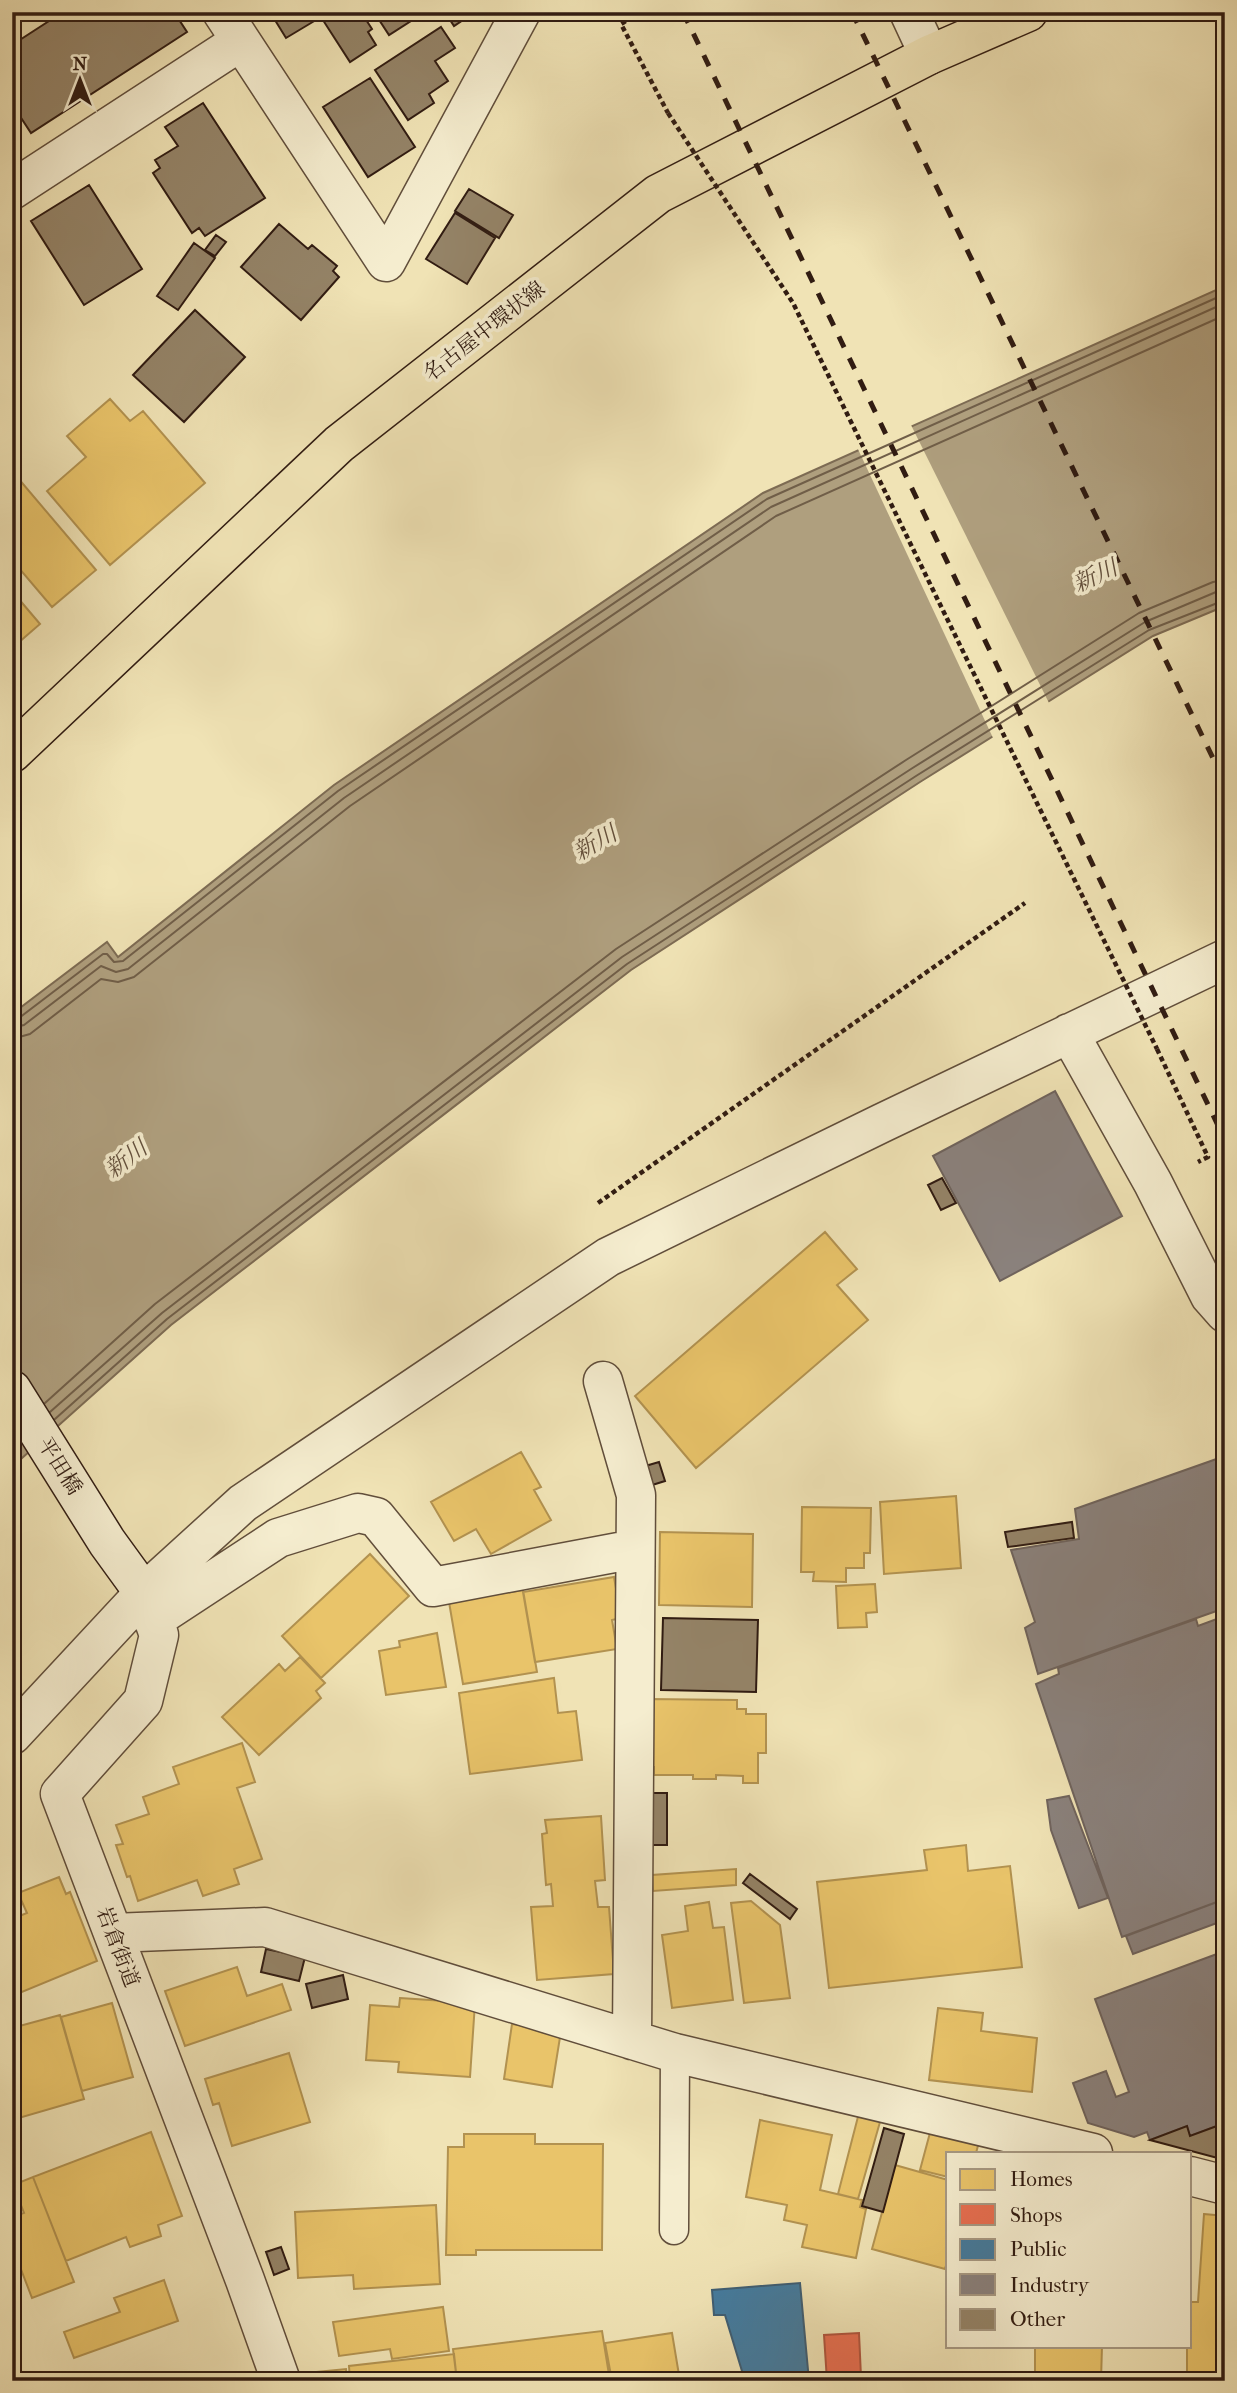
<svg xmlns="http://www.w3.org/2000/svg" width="1237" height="2393" viewBox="0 0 1237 2393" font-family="'IM FELL French Canon','Noto Serif JP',serif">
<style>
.water{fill:#af9f7e;stroke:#7d6b53;stroke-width:2}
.pier{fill:#f0e3b5}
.homes{fill:#e9c46a;stroke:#b29250;stroke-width:2}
.shops{fill:#e76f51;stroke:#b0563e;stroke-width:2}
.public{fill:#457b9d;stroke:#3f5e73;stroke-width:2}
.industry{fill:#8a817c;stroke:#6f635c;stroke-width:2}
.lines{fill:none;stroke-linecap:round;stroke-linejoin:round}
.shore{stroke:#705e48;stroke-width:2}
.building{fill:#948367;stroke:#311c12;stroke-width:2}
.lane-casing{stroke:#614e3b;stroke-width:31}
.street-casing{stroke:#614e3b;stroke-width:41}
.secondary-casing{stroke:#311c12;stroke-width:41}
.primary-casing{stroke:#311c12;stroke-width:41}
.path{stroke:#311c12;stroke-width:4.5;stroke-dasharray:5 3.5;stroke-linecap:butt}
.lane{stroke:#f5edcf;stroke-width:28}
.street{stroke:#f5edcf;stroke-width:38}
.secondary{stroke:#f5edcf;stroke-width:38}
.primary{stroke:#f0e3b5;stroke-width:38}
.rail{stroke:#311c12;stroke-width:5;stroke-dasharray:12 12;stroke-linecap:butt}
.path-bridge{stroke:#311c12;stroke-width:4.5;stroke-dasharray:5 3.5;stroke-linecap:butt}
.labels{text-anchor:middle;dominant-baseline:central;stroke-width:7;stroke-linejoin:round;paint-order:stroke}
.street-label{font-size:21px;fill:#311c12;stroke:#f5edcf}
.water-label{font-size:23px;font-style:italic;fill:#63503d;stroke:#f5edcf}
</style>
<rect width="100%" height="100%" fill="#f0e3b5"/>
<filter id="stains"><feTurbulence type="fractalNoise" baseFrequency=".00286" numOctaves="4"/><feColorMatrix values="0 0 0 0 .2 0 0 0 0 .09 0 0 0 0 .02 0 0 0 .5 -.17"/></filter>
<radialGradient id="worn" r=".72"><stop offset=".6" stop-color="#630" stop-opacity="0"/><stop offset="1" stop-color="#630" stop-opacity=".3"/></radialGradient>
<path class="water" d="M 1225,286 L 1225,606 L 1153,636 L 920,782 L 631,970 L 171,1325 L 12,1467 L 12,1014 L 107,942 L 118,957 L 334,785 L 763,493 Z"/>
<path class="pier" d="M 910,423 L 1050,705 L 994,740 L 857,447 Z"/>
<path class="homes" d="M 110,399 L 130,421 L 143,411 L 205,483 L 110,565 L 47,491 L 86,457 L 67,436 Z
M 12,471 L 96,570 L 52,607 L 12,560 Z
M 12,591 L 40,624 L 18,643 L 12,636 Z
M 825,1232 L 857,1269 L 837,1285 L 868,1320 L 696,1468 L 635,1396 Z
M 521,1452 L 541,1487 L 534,1490 L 551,1520 L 491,1554 L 476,1529 L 454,1541 L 431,1502 Z
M 956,1496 L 961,1568 L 884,1574 L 880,1502 Z
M 802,1507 L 871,1508 L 870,1553 L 864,1553 L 864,1568 L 846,1568 L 846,1582 L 813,1581 L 814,1572 L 801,1572 Z
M 660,1532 L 753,1534 L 752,1607 L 659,1605 Z
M 370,1554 L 409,1596 L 321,1678 L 282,1636 Z
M 614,1577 L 621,1618 L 612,1620 L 617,1649 L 535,1662 L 523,1592 Z
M 875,1584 L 877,1612 L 866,1613 L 867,1627 L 838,1628 L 836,1586 Z
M 523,1590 L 537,1672 L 463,1684 L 449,1602 Z
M 437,1633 L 446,1687 L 386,1695 L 379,1651 L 400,1647 L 399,1641 Z
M 300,1657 L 325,1683 L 316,1691 L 321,1698 L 259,1755 L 222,1717 L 279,1664 L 285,1671 Z
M 554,1678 L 558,1713 L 576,1711 L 582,1760 L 470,1774 L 459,1693 Z
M 649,1699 L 737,1700 L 737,1709 L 746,1709 L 746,1714 L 766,1714 L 766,1753 L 758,1753 L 758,1783 L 743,1783 L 743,1776 L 716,1775 L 716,1779 L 693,1779 L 693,1775 L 654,1775 L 654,1767 L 648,1767 Z
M 242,1743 L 255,1782 L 237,1788 L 262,1859 L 234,1869 L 239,1884 L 203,1896 L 197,1880 L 138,1901 L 130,1876 L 127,1877 L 116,1845 L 123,1844 L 116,1825 L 149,1814 L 143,1797 L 179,1784 L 173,1767 Z
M 601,1816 L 605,1880 L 595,1881 L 598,1907 L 609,1907 L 614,1974 L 537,1980 L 531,1907 L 553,1906 L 551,1884 L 546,1885 L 542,1834 L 547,1833 L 545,1820 Z
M 966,1845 L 968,1871 L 1010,1866 L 1022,1967 L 829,1988 L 817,1882 L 927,1870 L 924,1850 Z
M 736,1869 L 736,1885 L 653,1891 L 652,1875 Z
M 59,1877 L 66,1894 L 70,1892 L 97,1961 L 17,1994 L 12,1983 L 12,1919 L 27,1913 L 18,1893 Z
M 751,1901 L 780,1925 L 790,1998 L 744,2003 L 731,1903 Z
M 709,1902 L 713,1928 L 724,1927 L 733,2000 L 672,2008 L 662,1935 L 688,1931 L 685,1906 Z
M 237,1967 L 247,1996 L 282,1984 L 291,2010 L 185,2046 L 165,1991 Z
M 400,1998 L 475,2003 L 470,2077 L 398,2072 L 399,2062 L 366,2060 L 370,2005 L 399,2007 Z
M 112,2003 L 133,2077 L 82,2091 L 61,2017 Z
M 938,2008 L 983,2013 L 981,2031 L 1037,2038 L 1032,2092 L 929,2080 Z
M 60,2015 L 84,2099 L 12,2120 L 12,2028 Z
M 512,2024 L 561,2031 L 552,2087 L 504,2079 Z
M 289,2053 L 310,2122 L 232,2146 L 219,2103 L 213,2105 L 205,2079 Z
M 860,2109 L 882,2115 L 858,2199 L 838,2194 Z
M 760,2120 L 832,2135 L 820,2190 L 862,2200 L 860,2207 L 866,2209 L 856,2258 L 802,2247 L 807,2225 L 784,2220 L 787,2205 L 746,2197 Z
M 931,2129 L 979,2142 L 976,2153 L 948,2153 L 948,2177 L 920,2170 Z
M 151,2132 L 182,2216 L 158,2225 L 161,2236 L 130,2247 L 126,2237 L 66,2261 L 33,2177 Z
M 464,2134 L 535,2134 L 535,2144 L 603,2144 L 602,2250 L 476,2250 L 476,2255 L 446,2255 L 448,2147 L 464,2147 Z
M 895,2165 L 948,2180 L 948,2258 L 945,2269 L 872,2249 Z
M 33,2177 L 74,2282 L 32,2298 L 12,2246 L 12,2217 L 24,2213 L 13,2185 Z
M 436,2205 L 440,2284 L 354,2289 L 353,2275 L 298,2278 L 295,2212 Z
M 1204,2214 L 1225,2216 L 1225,2381 L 1193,2381 L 1193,2376 L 1187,2376 L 1187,2346 L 1190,2346 L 1190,2302 L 1198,2302 Z
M 164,2280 L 178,2321 L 74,2358 L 64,2332 L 120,2312 L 114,2298 Z
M 443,2307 L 449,2351 L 392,2359 L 390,2349 L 339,2356 L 333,2322 Z
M 602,2331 L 610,2381 L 457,2381 L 453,2349 Z
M 672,2333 L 680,2381 L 612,2381 L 605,2343 Z
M 1035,2346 L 1102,2346 L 1101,2381 L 1035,2381 Z
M 454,2354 L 457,2381 L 350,2381 L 349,2366 Z
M 346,2369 L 347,2381 L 309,2381 L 307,2373 Z"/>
<path class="shops" d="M 859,2333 L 861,2377 L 879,2375 L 879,2381 L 827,2381 L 824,2335 Z"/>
<path class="public" d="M 800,2283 L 809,2381 L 745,2381 L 725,2315 L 714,2315 L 712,2290 Z"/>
<path class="industry" d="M 1055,1091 L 1122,1216 L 1000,1281 L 933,1156 Z
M 1225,1456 L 1225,1608 L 1038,1674 L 1025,1628 L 1035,1622 L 1011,1550 L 1079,1539 L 1075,1509 Z
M 1225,1616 L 1225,1899 L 1122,1937 L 1036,1684 L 1059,1674 L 1058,1668 L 1196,1619 L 1198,1626 Z
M 1069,1796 L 1108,1898 L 1079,1908 L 1051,1830 L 1047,1800 Z
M 1225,1899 L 1225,1920 L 1133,1954 L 1126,1936 Z
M 1225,1951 L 1225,2123 L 1190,2136 L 1187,2126 L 1150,2140 L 1147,2132 L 1134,2137 L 1088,2123 L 1073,2083 L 1106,2071 L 1116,2097 L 1129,2092 L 1095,1999 Z"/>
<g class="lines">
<path class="shore" d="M 12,1019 L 19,1018 L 103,954 L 107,954 L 114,962 L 123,961 L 338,791 L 767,499 L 1225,294
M 12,1028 L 24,1025 L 101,966 L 116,972 L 128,969 L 344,798 L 771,507 L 1225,303
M 12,1039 L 30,1034 L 101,979 L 118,982 L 134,977 L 350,806 L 776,516 L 1225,315
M 45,1403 L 155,1304 L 616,949 L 906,760 L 1139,613 L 1213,582 L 1225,580
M 50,1412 L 162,1313 L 622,957 L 911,769 L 1145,622 L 1216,592 L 1225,591
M 55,1419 L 167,1319 L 627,964 L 916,776 L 1149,630 L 1225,600"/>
</g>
<path class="building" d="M 63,12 L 174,12 L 187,32 L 31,133 L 12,104 L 12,45 Z
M 270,12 L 361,12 L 372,29 L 368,32 L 376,45 L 350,62 L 321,17 L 286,38 Z
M 374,12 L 425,12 L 389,35 Z
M 445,12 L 475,12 L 454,26 Z
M 441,27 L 455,48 L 435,61 L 448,81 L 429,94 L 434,103 L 408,120 L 375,70 Z
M 370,78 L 415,147 L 368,177 L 323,107 Z
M 203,103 L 265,198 L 205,236 L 199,228 L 192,233 L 153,173 L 160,168 L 155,160 L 178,146 L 165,127 Z
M 89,185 L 142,269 L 84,305 L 31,221 Z
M 469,189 L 513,215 L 499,238 L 455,211 Z
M 455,213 L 495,238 L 467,284 L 426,259 Z
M 279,224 L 308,249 L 312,245 L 337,266 L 333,271 L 339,277 L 301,320 L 241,267 Z
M 216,235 L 226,242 L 215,256 L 205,250 Z
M 194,243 L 215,258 L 178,310 L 157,296 Z
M 195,310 L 245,357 L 184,422 L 133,375 Z
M 942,1178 L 956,1203 L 941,1210 L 928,1185 Z
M 659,1462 L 665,1481 L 649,1486 L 642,1467 Z
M 1072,1522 L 1074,1538 L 1008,1547 L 1005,1532 Z
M 663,1618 L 758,1620 L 756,1692 L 661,1690 Z
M 648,1793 L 667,1793 L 667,1845 L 648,1845 Z
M 750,1874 L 797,1909 L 790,1919 L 743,1883 Z
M 266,1949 L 305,1957 L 299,1981 L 261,1972 Z
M 343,1975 L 348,1999 L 312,2008 L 306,1984 Z
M 1225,2123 L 1225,2160 L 1150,2140 L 1187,2126 L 1190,2136 Z
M 884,2128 L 904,2134 L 883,2212 L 862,2206 Z
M 281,2247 L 289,2269 L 274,2275 L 266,2252 Z"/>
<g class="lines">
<g class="lane-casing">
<path id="lane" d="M 674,2230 L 675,2053"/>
</g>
<g class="street-casing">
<path id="street" d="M 222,12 L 386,262 L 521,12
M 909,12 L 929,55
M 12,190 L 241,41
M 1069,1033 L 1153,1183 L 1210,1296 L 1225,1313
M 603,1381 L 636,1495 L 632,2040
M 144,1593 L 159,1635 L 143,1701 L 60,1794 L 245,2280 L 281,2381
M 153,1620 L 278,1538 L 358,1513 L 376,1517 L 433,1587 L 635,1549
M 12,1735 L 144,1593 L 243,1503 L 608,1257 L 882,1123 L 1225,959
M 113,1933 L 265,1927 L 675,2053 L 1093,2153
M 1190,2176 L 1225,2185"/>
</g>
<g class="secondary-casing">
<path id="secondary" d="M 12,1390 L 107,1542 L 144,1593"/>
</g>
<g class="primary-casing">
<path id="primary" d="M 12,753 L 339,444 L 658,194 L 929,55 L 1028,12"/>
</g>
<path class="path" d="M 640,12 L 621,24 L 668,113
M 1157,1049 L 1208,1157 L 1198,1162
M 598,1203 L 1025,903"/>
<use href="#lane" class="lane"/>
<use href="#street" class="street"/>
<use href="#secondary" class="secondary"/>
<use href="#primary" class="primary"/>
<path class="rail" d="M 683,12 L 1225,1140
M 852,12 L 1225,783"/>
<path class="path-bridge" d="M 668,113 L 793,303 L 1157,1049"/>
</g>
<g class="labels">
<g class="street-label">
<text transform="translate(484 331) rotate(-38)">名古屋中環状線</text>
<text transform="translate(60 1466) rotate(58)">平田橋</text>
<text transform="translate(118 1947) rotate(69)">岩倉街道</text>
</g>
<g class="water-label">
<text transform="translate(1095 576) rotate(-25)">新川</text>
<text transform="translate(595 843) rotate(-30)">新川</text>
<text transform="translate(126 1159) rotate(-37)">新川</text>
</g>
</g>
<rect width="1237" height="2393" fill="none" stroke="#f0e3b5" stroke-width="42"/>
<rect x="14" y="14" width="1209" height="2365" fill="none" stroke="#311c12" stroke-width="3.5"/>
<rect x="21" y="21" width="1195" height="2351" fill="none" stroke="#311c12" stroke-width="2"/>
<rect x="946" y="2152" width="245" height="196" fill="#f5edcf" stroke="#a79983" stroke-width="2"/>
<rect x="960" y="2169" width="35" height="21" fill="#e9c46a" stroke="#a79983" stroke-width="2"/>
<text x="1010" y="2186" font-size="21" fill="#311c12">Homes</text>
<rect x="960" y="2204" width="35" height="21" fill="#e76f51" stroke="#a79983" stroke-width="2"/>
<text x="1010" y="2222" font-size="21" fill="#311c12">Shops</text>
<rect x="960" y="2239" width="35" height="21" fill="#457b9d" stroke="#a79983" stroke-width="2"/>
<text x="1010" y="2256" font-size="21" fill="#311c12">Public</text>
<rect x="960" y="2274" width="35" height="21" fill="#8a817c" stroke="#a79983" stroke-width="2"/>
<text x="1010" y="2292" font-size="21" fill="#311c12">Industry</text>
<rect x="960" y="2309" width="35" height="21" fill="#948367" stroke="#a79983" stroke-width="2"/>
<text x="1010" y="2326" font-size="21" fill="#311c12">Other</text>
<g transform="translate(80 80)" stroke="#f5edcf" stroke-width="5" paint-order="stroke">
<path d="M0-5L12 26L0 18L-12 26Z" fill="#311c12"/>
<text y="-10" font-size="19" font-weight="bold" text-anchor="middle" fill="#311c12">N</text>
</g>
<rect width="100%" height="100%" filter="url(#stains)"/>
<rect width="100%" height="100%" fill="url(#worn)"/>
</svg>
